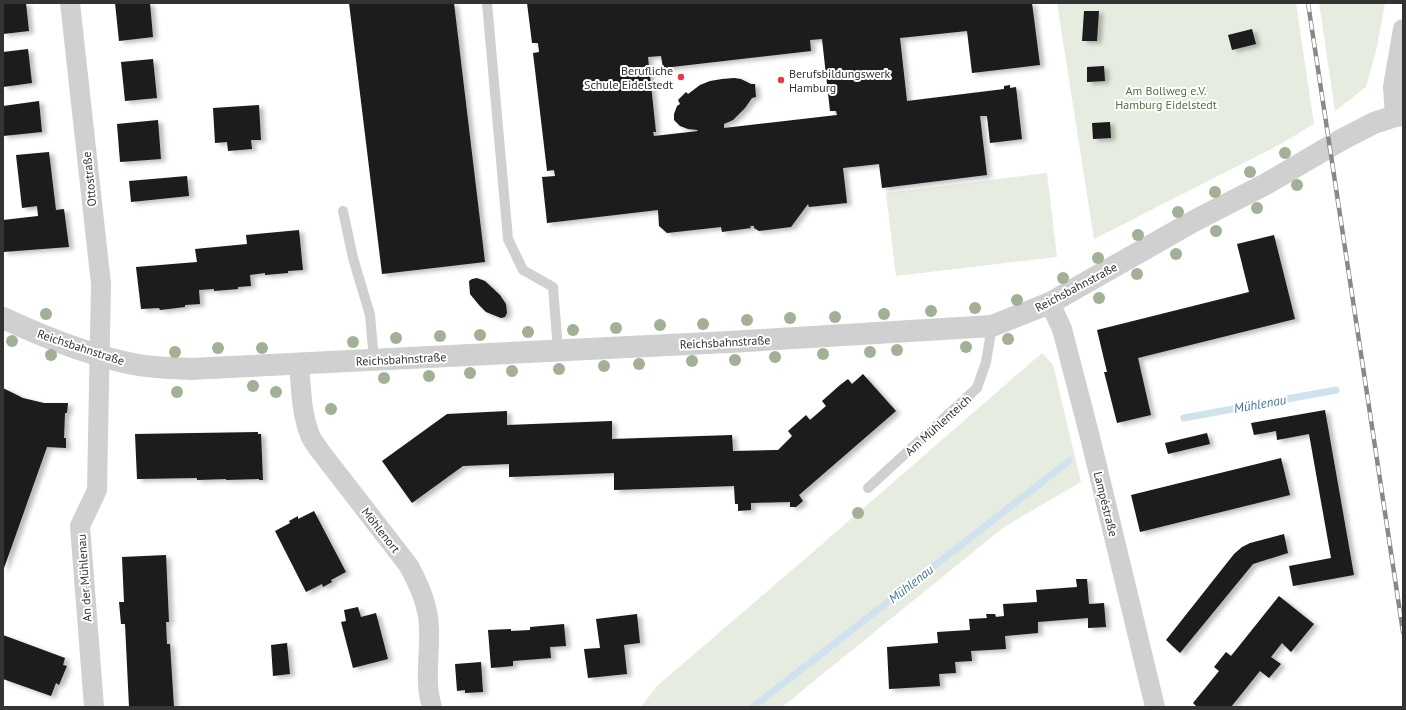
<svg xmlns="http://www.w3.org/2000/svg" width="1406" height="710" viewBox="0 0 1406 710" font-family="'PT Sans',sans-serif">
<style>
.green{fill:#e6ecdf}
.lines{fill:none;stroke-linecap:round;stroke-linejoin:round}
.stream{stroke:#cfe2ee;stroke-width:7}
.building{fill:#1a1a1a;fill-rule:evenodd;filter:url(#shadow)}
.service{stroke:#d0d0d0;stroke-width:10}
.minor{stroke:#d0d0d0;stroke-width:20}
.tertiary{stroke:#d0d0d0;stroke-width:22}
.rail-casing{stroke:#888;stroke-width:4.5}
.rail{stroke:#fff;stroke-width:3;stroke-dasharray:9;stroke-linecap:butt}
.tree{fill:#a2b095}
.poi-dot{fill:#e63946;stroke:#fff;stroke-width:1.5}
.labels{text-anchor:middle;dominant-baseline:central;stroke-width:4;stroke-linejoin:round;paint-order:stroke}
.poi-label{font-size:12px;fill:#333;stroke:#fff;text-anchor:end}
.park-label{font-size:12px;fill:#56703f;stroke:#fff}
.street-label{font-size:12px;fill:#333;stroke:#fff}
.water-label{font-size:13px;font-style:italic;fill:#3f7597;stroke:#fff}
</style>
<defs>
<filter id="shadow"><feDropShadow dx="4.5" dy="2.5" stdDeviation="2" flood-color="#0004"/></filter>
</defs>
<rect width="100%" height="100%" fill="#fff"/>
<path class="green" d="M 1057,3 L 1296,3 L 1314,124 L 1279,145 L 1094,239 Z
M 1319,3 L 1385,3 L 1376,51 L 1366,87 L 1335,111 Z
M 1047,173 L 1057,257 L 896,276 L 886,193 Z
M 1042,353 L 1053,365 L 1081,482 L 1004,527 L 782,707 L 641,707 L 657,686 L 813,552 Z"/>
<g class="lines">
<path class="stream" d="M 1184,418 L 1336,390
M 753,707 L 1069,461"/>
</g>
<path class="building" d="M 3,3 L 26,3 L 29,31 L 3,34 Z
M 115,3 L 150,3 L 153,37 L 119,41 Z
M 349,3 L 454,3 L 485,262 L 382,274 Z
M 527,3 L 1032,3 L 1040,65 L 972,73 L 967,31 L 900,38 L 907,101 L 1004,89 L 1004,86 L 1010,85 L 1010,88 L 1016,87 L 1022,139 L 990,143 L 987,116 L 980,116 L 987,175 L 882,188 L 879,164 L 843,168 L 847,203 L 809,207 L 808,204 L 791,227 L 759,231 L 754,228 L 754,226 L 750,226 L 751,228 L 722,232 L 721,227 L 667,233 L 659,226 L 658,210 L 547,223 L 542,177 L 555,176 L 554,170 L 547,171 L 533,53 L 539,52 L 538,43 L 532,43 ZM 822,39 L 830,111 L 836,111 L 837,115 L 724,128 L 724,124 L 733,120 L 745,108 L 752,98 L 756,97 L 755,84 L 751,84 L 741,79 L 734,78 L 722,79 L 710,81 L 700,85 L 688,94 L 686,92 L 678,100 L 680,104 L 677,106 L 674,114 L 674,120 L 680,126 L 688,129 L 697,130 L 698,131 L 654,136 L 653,132 L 656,132 L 648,57 L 661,56 L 663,68 L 811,51 L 810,40 Z
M 1084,11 L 1099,11 L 1097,41 L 1082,41 Z
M 1252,29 L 1256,44 L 1232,50 L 1228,35 Z
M 28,49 L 32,83 L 3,87 L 3,52 Z
M 153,59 L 157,98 L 125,101 L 121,62 Z
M 1104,66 L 1105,81 L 1087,82 L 1087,67 Z
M 39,101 L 42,132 L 3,136 L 3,106 Z
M 259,105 L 261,140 L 251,140 L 252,149 L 228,151 L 227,142 L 215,143 L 213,108 Z
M 158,120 L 161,159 L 120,162 L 117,124 Z
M 1110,122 L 1111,138 L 1093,139 L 1092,123 Z
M 49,152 L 56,210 L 64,209 L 69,247 L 3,252 L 3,220 L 38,216 L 37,206 L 22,208 L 16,155 Z
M 187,176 L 189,196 L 131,202 L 129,181 Z
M 299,230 L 303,270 L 288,271 L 288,273 L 265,275 L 265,273 L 250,275 L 251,286 L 238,287 L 238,289 L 214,291 L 214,289 L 199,290 L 200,304 L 185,305 L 185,307 L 160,310 L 159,308 L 141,309 L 136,267 L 197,262 L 195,249 L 247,244 L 246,235 Z
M 1274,235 L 1295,319 L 1138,358 L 1151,415 L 1117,423 L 1104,372 L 1107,372 L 1097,330 L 1249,292 L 1237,244 Z
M 477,278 L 485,281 L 500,295 L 506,304 L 507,313 L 505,317 L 501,318 L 486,312 L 479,305 L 470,294 L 469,281 L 472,279 Z
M 863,374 L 896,411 L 799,495 L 803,501 L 796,507 L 790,507 L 790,502 L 751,503 L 751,510 L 738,511 L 738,504 L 735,504 L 734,486 L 614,490 L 614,473 L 509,477 L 509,464 L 463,466 L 412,503 L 382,461 L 447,414 L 507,411 L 507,425 L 612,421 L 612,439 L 732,435 L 733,451 L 778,450 L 792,436 L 788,431 L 806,415 L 810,420 L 826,406 L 822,401 L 840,385 L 848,379 L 852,384 Z
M 3,388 L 23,398 L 44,403 L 68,403 L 67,413 L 65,413 L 64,438 L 66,438 L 66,448 L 47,447 L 3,571 Z
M 1325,410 L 1354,575 L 1293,586 L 1289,566 L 1331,558 L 1309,434 L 1277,440 L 1276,431 L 1254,435 L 1251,423 Z
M 258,432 L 258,434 L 261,434 L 263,480 L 259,480 L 259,479 L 226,480 L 226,479 L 197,480 L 197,478 L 137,479 L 135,434 Z
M 1207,433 L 1210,444 L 1168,454 L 1165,443 Z
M 1281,458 L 1290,495 L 1140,532 L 1131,495 Z
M 314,511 L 346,572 L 331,580 L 332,582 L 323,587 L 322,584 L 306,592 L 275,531 L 290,523 L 289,521 L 298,516 L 298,519 Z
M 1284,534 L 1288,553 L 1253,564 L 1180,653 L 1166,640 L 1234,554 L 1242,547 L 1250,543 Z
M 166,555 L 169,622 L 166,622 L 167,644 L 170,644 L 174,707 L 129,707 L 125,624 L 121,624 L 119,602 L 124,602 L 122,557 Z
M 1076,579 L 1087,579 L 1089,604 L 1104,603 L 1106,627 L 1088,628 L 1088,618 L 1038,622 L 1038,633 L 1005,636 L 1006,649 L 971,651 L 972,661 L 955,662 L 956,673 L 939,674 L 940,686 L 889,689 L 887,647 L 938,643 L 937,632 L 970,630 L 969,619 L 987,618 L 986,614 L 995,614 L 996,617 L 1004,616 L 1003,604 L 1037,602 L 1036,590 L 1077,587 Z
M 1279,596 L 1314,624 L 1291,652 L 1282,643 L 1271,657 L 1281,664 L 1269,678 L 1260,671 L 1231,707 L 1197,707 L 1193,703 L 1219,671 L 1214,667 L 1226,652 L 1231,656 Z
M 358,607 L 361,617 L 376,613 L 388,659 L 353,668 L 341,622 L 346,621 L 344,610 Z
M 637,614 L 640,643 L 624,645 L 627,674 L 588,678 L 584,649 L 600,648 L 596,619 Z
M 564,624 L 566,646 L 550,647 L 551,658 L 513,661 L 513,666 L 491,668 L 488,630 L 511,629 L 511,631 L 530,630 L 530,627 Z
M 3,635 L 65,658 L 63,665 L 67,666 L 59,685 L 56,683 L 51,696 L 3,679 Z
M 287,643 L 290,674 L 273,676 L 271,645 Z
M 481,662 L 483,692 L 465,693 L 465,690 L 457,691 L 455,664 Z"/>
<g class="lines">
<path class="service" d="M 487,3 L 508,239 L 523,270 L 553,287 L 558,350
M 343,211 L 353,258 L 370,315 L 374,360
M 868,488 L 977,388 L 986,362 L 992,326"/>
<path class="minor" d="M 70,3 L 101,284 L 97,490 L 80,526 L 94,707
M 1395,116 L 1393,87 L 1403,29
M 1050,303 L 1062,329 L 1090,437 L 1155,707
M 299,363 C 301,387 301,412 310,435 C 312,441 317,446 320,451 L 409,566 C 420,587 429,607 429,630 C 430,656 424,682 432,707"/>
<path class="tertiary" d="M 3,318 C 44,337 94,357 138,365 C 155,368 173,368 190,369 L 729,342 L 992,326 L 1050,303 L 1194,221 L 1266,184 L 1341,140 L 1374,123 L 1395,116 L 1403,115"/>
<g class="rail-casing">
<path id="rail" d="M 1308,3 L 1403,632"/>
</g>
<use href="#rail" class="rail"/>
</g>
<g class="tree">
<circle cx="1285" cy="153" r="6"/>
<circle cx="1250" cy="172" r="6"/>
<circle cx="1297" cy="185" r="6"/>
<circle cx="1215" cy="192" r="6"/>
<circle cx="1257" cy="208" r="6"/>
<circle cx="1178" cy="212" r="6"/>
<circle cx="1216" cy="231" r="6"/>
<circle cx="1138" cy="235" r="6"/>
<circle cx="1176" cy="254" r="6"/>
<circle cx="1098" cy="258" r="6"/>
<circle cx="1137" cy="274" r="6"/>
<circle cx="1063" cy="278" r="6"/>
<circle cx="1099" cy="298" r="6"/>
<circle cx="1017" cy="300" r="6"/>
<circle cx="975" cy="308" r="6"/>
<circle cx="931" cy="311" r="6"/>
<circle cx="46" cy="314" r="6"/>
<circle cx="884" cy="314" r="6"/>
<circle cx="835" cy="317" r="6"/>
<circle cx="790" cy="318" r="6"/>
<circle cx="747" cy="320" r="6"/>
<circle cx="703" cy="324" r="6"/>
<circle cx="660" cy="325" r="6"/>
<circle cx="616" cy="328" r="6"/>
<circle cx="573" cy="330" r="6"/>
<circle cx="528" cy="332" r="6"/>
<circle cx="480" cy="335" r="6"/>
<circle cx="440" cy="336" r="6"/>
<circle cx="396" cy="338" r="6"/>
<circle cx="1008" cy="339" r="6"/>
<circle cx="12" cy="341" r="6"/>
<circle cx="353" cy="342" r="6"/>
<circle cx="966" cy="347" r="6"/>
<circle cx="218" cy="348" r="6"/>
<circle cx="262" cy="348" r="6"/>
<circle cx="897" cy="350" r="6"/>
<circle cx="175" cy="352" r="6"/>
<circle cx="870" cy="352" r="6"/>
<circle cx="823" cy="354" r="6"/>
<circle cx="51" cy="355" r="6"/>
<circle cx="775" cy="357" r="6"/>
<circle cx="735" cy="360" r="6"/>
<circle cx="692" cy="361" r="6"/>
<circle cx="639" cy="364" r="6"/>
<circle cx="604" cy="366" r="6"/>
<circle cx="559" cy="369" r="6"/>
<circle cx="512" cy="371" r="6"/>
<circle cx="470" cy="373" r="6"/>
<circle cx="429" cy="376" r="6"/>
<circle cx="384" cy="378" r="6"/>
<circle cx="253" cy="386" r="6"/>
<circle cx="177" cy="392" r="6"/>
<circle cx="276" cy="392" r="6"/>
<circle cx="331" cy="409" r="6"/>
<circle cx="858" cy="513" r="6"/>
</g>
<g class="poi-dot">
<circle cx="681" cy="77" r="4"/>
<circle cx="781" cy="80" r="4"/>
</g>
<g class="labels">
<g class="poi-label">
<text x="673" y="70">Berufliche<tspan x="673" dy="14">Schule Eidelstedt</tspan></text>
<text x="789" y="73" text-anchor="start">Berufsbildungswerk<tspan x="789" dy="14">Hamburg</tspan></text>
</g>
<g class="park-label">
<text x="1166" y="90">Am Bollweg e.V.<tspan x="1166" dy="14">Hamburg Eidelstedt</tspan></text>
</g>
<g class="street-label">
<text transform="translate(89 179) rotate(-96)">Ottostraße</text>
<text transform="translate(1076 287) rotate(-28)">Reichsbahnstraße</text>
<text transform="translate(725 342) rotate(-3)">Reichsbahnstraße</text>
<text transform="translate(81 347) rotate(18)">Reichsbahnstraße</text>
<text transform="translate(401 359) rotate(-3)">Reichsbahnstraße</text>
<text transform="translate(938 425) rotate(-42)">Am Mühlenteich</text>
<text transform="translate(1106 504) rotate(76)">Lampéstraße</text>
<text transform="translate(381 530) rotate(52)">Möhlenort</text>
<text transform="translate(84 578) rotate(-94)">An der Mühlenau</text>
</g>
<g class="water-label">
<text transform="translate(1260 404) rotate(-10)">Mühlenau</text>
<text transform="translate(911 584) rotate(-38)">Mühlenau</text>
</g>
</g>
<rect width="1406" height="710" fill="none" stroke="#333333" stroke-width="8"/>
</svg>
